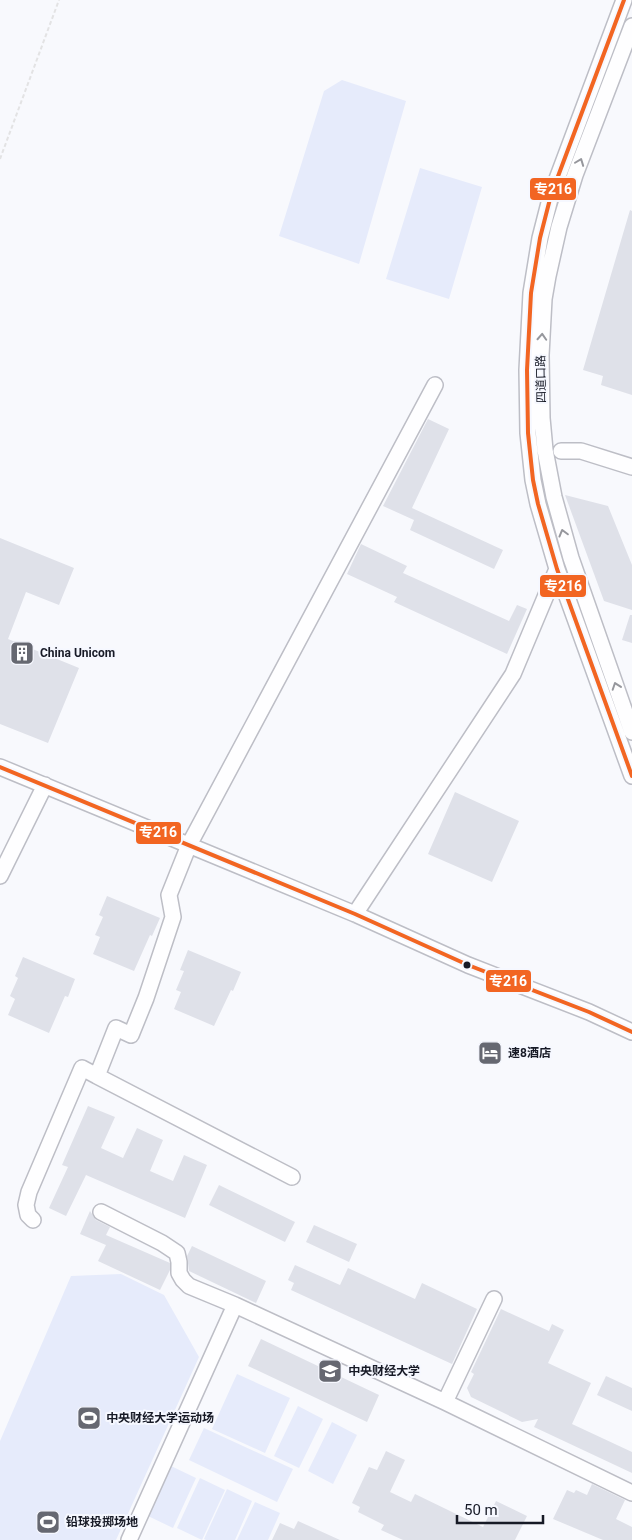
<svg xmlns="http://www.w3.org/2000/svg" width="632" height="1540" viewBox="0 0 632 1540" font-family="Roboto,'Noto Sans SC',sans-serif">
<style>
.pitch{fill:#e6ebfb}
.building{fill:#dfe1e9}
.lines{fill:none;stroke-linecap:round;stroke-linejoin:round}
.minor-casing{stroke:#bdbec6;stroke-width:18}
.path{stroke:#e3e3e4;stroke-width:2;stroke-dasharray:4 2.5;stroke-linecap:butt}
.minor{stroke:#fefeff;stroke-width:15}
.bus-1-casing{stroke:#f6f8ff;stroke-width:8}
.bus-1{stroke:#f26522;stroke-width:4}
.oneway{stroke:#96979d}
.bus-dot{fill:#171a26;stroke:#f6f8ff;stroke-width:2}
.labels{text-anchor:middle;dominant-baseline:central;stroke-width:4;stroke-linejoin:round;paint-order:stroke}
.street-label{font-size:12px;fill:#171a26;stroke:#f6f8ff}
.poi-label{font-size:12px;font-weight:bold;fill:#171a26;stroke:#f6f8ff;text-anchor:start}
.line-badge{stroke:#f6f8ff;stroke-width:2}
.badge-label{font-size:14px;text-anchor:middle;font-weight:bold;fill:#fff}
</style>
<rect width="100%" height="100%" fill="#f8f9fd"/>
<path class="pitch" d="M 342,80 L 406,101 L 359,264 L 279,236 L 324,91 Z
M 420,168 L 482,187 L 449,299 L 386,279 Z
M 121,1274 L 164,1295 L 199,1357 L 116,1540 L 0,1540 L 0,1441 L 71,1276 Z
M 237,1374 L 290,1398 L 265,1453 L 212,1429 Z
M 298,1406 L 323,1419 L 299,1468 L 274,1456 Z
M 332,1422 L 357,1435 L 333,1484 L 308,1471 Z
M 204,1428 L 293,1469 L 277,1502 L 189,1460 Z
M 171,1466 L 196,1478 L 173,1528 L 148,1516 Z
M 200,1478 L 225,1490 L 202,1540 L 177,1528 Z
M 227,1489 L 252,1501 L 235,1540 L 206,1540 L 204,1539 Z
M 255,1502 L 280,1513 L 268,1540 L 237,1540 Z"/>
<path class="building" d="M 630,210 L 632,211 L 632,395 L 601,385 L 603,376 L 583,370 Z
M 428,419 L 449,429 L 412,508 L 503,550 L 494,569 L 410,530 L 414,520 L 383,506 Z
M 565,495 L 608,506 L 632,565 L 632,610 L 604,601 Z
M 0,538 L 74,568 L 59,605 L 26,592 L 8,639 L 79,668 L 48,743 L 0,724 Z
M 361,544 L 407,566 L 403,573 L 509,621 L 517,605 L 527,609 L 507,654 L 394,602 L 397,597 L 347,574 Z
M 630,615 L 632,615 L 632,643 L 622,640 Z
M 455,792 L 519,821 L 492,882 L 428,854 Z
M 107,896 L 160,918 L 152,936 L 150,935 L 134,971 L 93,954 L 100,937 L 95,935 L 103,917 L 99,915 Z
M 188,950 L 241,972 L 233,991 L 231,990 L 214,1026 L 174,1009 L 181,992 L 176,990 L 184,971 L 180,970 Z
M 23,957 L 75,979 L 68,997 L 65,996 L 49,1033 L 8,1015 L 15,999 L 10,996 L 18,978 L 15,976 Z
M 88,1106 L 115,1117 L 101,1148 L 123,1158 L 137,1128 L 163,1140 L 150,1171 L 173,1181 L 184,1155 L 207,1165 L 185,1218 L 86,1175 L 66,1216 L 49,1208 L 68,1167 L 62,1165 Z
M 219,1185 L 295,1222 L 285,1242 L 209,1205 Z
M 90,1211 L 96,1220 L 110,1227 L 106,1235 L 170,1263 L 170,1270 L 160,1290 L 98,1261 L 106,1245 L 80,1234 Z
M 314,1225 L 357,1244 L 349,1262 L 306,1242 Z
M 192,1246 L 266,1281 L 256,1303 L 189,1271 L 187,1256 Z
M 295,1265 L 340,1285 L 348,1268 L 415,1299 L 422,1283 L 477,1309 L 452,1364 L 291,1290 L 294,1283 L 288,1280 Z
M 501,1309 L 549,1331 L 552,1324 L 564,1330 L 548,1363 L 591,1383 L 572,1424 L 632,1452 L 632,1473 L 534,1427 L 538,1419 L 522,1422 L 471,1397 L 467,1388 L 474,1374 L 471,1372 Z
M 261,1339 L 379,1395 L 367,1422 L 248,1366 Z
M 606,1376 L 632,1388 L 632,1411 L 597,1395 Z
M 386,1451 L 405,1460 L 390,1492 L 411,1502 L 415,1494 L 483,1527 L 496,1501 L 527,1516 L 515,1540 L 403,1540 L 381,1530 L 384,1525 L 358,1512 L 360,1507 L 352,1503 L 369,1467 L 377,1470 Z
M 592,1484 L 625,1500 L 616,1519 L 632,1527 L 632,1540 L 603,1540 L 553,1519 L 567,1490 L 574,1493 L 576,1490 L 587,1495 Z
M 298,1521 L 340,1540 L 272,1540 L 280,1523 L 294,1529 Z"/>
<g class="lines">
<g class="minor-casing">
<path id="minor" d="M 624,0 L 551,195 L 540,238 L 531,293 L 527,370 L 528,433 L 533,480 L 538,504 L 557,569 L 632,776
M 632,26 L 575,175 L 559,227 L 548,276 L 544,299 L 541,355 L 542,418 L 545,450 L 554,497 L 571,558 L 632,732
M 561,451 L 581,451 L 632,467
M 0,767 L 355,914 L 468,965 L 589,1012 L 632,1032
M 0,876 L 45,785
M 355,914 L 513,674 L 557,569
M 292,1177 L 97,1076 L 116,1028 L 131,1035 L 146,998 L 173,917 L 169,895 L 189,845 L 435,385
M 101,1212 L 162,1243 L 177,1253 L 179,1262 L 179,1273 L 183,1280 L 189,1286 L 235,1305 L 445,1402 L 632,1493
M 33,1220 L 28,1215 L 26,1205 L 29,1192 L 82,1068 L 97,1076
M 445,1402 L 494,1299
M 129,1540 L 235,1305"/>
</g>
<path class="path" d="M 0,159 L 59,0"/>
<use href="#minor" class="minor"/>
<g class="bus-1-casing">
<path id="bus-1" d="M 624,0 L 551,195 L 540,238 L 531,293 L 527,370 L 528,433 L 533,480 L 538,504 L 557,569 L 632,776
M 0,767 L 355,914 L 468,965 L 589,1012 L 632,1032"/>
</g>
<use href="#bus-1" class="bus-1"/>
</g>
<defs><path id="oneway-chevron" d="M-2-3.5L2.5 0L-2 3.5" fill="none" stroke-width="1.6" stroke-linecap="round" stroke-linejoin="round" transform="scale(1.25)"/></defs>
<g class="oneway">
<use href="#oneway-chevron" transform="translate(580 162) rotate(-69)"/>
<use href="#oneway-chevron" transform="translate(542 337) rotate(-87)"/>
<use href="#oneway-chevron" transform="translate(563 533) rotate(-105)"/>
<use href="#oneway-chevron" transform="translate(616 686) rotate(-109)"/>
</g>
<defs>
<g id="building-square" transform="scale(1.25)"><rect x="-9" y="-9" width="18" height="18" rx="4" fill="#666871" stroke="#f6f8ff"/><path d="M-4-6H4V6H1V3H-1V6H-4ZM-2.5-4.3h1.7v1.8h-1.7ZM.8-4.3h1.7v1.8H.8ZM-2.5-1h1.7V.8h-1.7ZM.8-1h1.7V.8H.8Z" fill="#fff"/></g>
<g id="hotel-square" transform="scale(1.25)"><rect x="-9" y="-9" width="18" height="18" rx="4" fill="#666871" stroke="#f6f8ff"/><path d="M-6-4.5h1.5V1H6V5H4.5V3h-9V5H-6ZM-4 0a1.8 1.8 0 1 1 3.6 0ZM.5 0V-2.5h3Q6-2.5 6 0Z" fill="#fff"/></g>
<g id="university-square" transform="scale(1.25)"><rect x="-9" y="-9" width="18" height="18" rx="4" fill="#666871" stroke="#f6f8ff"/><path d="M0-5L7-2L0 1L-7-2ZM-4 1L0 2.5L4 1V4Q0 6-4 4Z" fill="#fff"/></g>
<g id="stadium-square" transform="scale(1.25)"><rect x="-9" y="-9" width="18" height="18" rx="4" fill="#666871" stroke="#f6f8ff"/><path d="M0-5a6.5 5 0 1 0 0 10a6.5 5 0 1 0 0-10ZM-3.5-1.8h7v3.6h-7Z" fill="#fff"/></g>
</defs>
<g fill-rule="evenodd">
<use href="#building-square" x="22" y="653"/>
<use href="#hotel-square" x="490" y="1053"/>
<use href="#university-square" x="330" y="1371"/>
<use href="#stadium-square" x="89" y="1418"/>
<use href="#stadium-square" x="48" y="1522"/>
</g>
<circle class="bus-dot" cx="467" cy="965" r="4.5"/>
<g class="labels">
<g class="street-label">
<text transform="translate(541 379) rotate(-91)">四道口路</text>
</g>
<g class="poi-label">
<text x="40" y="653">China Unicom</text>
<text x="508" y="1053">速8酒店</text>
<text x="348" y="1371">中央财经大学</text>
<text x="106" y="1418">中央财经大学运动场</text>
<text x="66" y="1522">铅球投掷场地</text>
</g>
</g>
<g class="line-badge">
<rect x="529" y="177" width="48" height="24" rx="5" fill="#f26522"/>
<rect x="539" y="574" width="48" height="24" rx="5" fill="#f26522"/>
<rect x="135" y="821" width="47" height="24" rx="5" fill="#f26522"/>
<rect x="485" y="969" width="47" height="24" rx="5" fill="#f26522"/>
</g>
<g class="badge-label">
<text x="553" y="194">专216</text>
<text x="563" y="591">专216</text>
<text x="158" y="837">专216</text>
<text x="508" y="986">专216</text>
</g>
<path d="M457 1515v8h86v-8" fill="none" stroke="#171a26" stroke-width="2.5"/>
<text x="464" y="1515" font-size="15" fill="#171a26" stroke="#f6f8ff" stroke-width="4" paint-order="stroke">50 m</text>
</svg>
